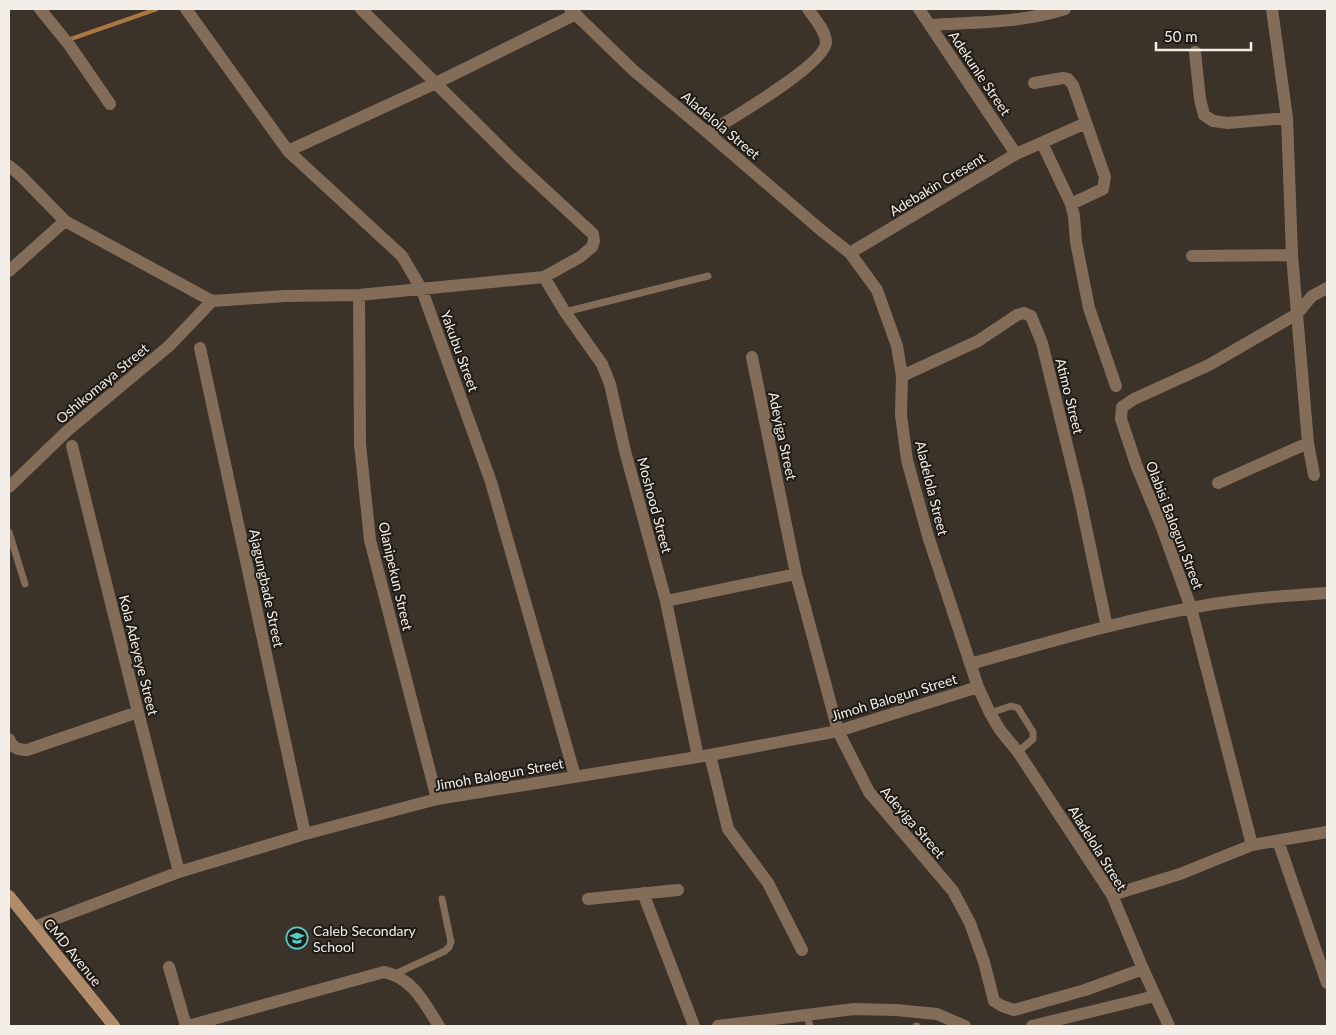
<svg xmlns="http://www.w3.org/2000/svg" width="1336" height="1035" viewBox="0 0 1336 1035" font-family="Lato,sans-serif">
<style>
.lines{fill:none;stroke-linecap:round;stroke-linejoin:round}
.stream{stroke:#ab7843;stroke-width:4}
.lane{stroke:#836d58;stroke-width:7}
.street{stroke:#836d58;stroke-width:12}
.secondary{stroke:#b08c6a;stroke-width:12}
.labels{text-anchor:middle;dominant-baseline:central;stroke-width:4;stroke-linejoin:round;paint-order:stroke}
.street-label{font-size:14px;fill:#f4eee8;stroke:#1e1a16}
.poi-label{font-size:14px;fill:#f4eee8;stroke:#1e1a16;text-anchor:start}
</style>
<rect width="100%" height="100%" fill="#3b3229"/>
<g class="lines">
<path class="stream" d="M 68,40 L 157,9"/>
<path class="lane" d="M 565,312 L 708,276
M 9,532 L 25,584
M 990,713 L 1011,706 L 1018,708 L 1033,732 L 1033,739 L 1018,752
M 395,974 L 445,951 L 449,947 L 451,942 L 442,899
M 807,1016 L 810,1026
M 916,1026 L 917,1026"/>
<path class="street" d="M 40,9 L 70,46 L 110,104
M 186,9 L 288,151 L 402,256 L 422,290 L 491,482 L 575,776
M 570,9 L 633,70 L 708,133 L 822,231 L 850,253 L 877,290 L 897,346 L 902,376 L 901,415 L 907,460 L 928,536 L 978,687 L 990,713 L 1000,730 L 1018,752 L 1112,895 L 1143,969 L 1169,1026
M 919,9 L 1016,154
M 1272,9 L 1287,118 L 1292,255 L 1297,314 L 1308,443 L 1314,475
M 930,25 C 975,22 1022,23 1065,9
M 1195,52 L 1200,99 L 1204,115 L 1213,121 L 1228,123 L 1287,118
M 1034,83 L 1063,78 L 1068,79 L 1073,85 L 1105,177 L 1103,189 L 1071,204
M 708,133 C 729,120 826,64 826,42 C 826,31 814,18 808,9
M 1042,143 L 1071,204 L 1074,216 L 1076,242 L 1089,308 L 1116,386
M 288,151 L 436,83 L 576,14
M 9,166 L 20,175 L 65,221 L 212,301 L 285,296 L 359,295 L 544,277 L 580,257 L 592,247 L 594,241 L 593,234 L 514,161 L 361,9
M 850,253 L 1016,154 L 1086,123
M 1192,256 L 1292,255
M 9,271 L 65,221
M 544,277 L 565,312 L 602,364 L 610,384 L 625,451 L 666,601 L 698,757
M 359,295 L 360,444 L 370,540 L 437,799
M 200,348 L 305,834
M 752,357 L 796,574 L 838,731 L 869,792 L 953,891 L 970,923 L 984,962 L 994,1001 L 1002,1006 L 1014,1010 L 1085,990 L 1143,969
M 902,376 L 978,341 L 1017,315 L 1024,313 L 1031,316 L 1042,343 L 1079,494 L 1107,627
M 72,446 L 138,712 L 179,872
M 1218,483 L 1308,443
M 9,487 L 67,431 L 169,346 L 212,301
M 666,601 L 796,574
M 970,664 C 1043,644 1116,622 1191,608 C 1236,599 1281,596 1327,593
M 9,739 C 12,748 18,750 27,750 L 138,712
M 710,755 L 728,829 L 768,883 L 802,950
M 1278,841 L 1327,983
M 1252,845 L 1191,608 L 1161,525 L 1137,467 L 1121,419 L 1122,407 L 1134,399 L 1209,365 L 1297,314 L 1312,296 L 1327,288
M 643,893 L 694,1026
M 1112,895 L 1180,874 L 1252,845 L 1327,832
M 588,899 L 678,890
M 34,927 L 179,872 L 305,834 L 437,799 L 710,755 L 838,731 L 978,687
M 169,967 L 186,1026
M 188,1026 L 384,972 C 412,977 425,1004 439,1026
M 718,1026 L 854,1009 L 896,1010 L 937,1014 L 965,1026
M 1032,1026 L 1155,996"/>
<path class="secondary" d="M 9,896 L 114,1026"/>
</g>
<defs>
<g id="school-ring" transform="scale(1.125)"><circle r="9.5" fill="#1e1a16" stroke="#54cdc7" stroke-width="1.5"/><path d="M0-5L7-2L0 1L-7-2ZM-4 1L0 2.5L4 1V4Q0 6-4 4Z" fill="#54cdc7"/></g>
</defs>
<g fill-rule="evenodd">
<use href="#school-ring" x="297" y="938"/>
</g>
<g class="labels">
<g class="street-label">
<text transform="translate(980 73) rotate(56)">Adekunle Street</text>
<text transform="translate(721 125) rotate(40)">Aladelola Street</text>
<text transform="translate(937 184) rotate(-31)">Adebakin Cresent</text>
<text transform="translate(460 351) rotate(70)">Yakubu Street</text>
<text transform="translate(102 383) rotate(-40)">Oshikomaya Street</text>
<text transform="translate(1070 396) rotate(76)">Atimo Street</text>
<text transform="translate(783 436) rotate(78)">Adeyiga Street</text>
<text transform="translate(932 488) rotate(76)">Aladelola Street</text>
<text transform="translate(655 505) rotate(75)">Moshood Street</text>
<text transform="translate(1175 525) rotate(69)">Olabisi Balogun Street</text>
<text transform="translate(396 576) rotate(77)">Olanipekun Street</text>
<text transform="translate(267 588) rotate(78)">Ajagungbade Street</text>
<text transform="translate(139 655) rotate(76)">Kola Adeyeye Street</text>
<text transform="translate(894 697) rotate(-17)">Jimoh Balogun Street</text>
<text transform="translate(499 774) rotate(-10)">Jimoh Balogun Street</text>
<text transform="translate(913 822) rotate(49)">Adeyiga Street</text>
<text transform="translate(1098 848) rotate(58)">Aladelola Street</text>
<text transform="translate(73 952) rotate(51)">CMD Avenue</text>
</g>
<g class="poi-label">
<text x="313" y="930">Caleb Secondary<tspan x="313" dy="16">School</tspan></text>
</g>
</g>
<rect width="1336" height="1035" fill="none" stroke="#f4eee8" stroke-width="20"/>
<path d="M1156 42v8h95v-8" fill="none" stroke="#f4eee8" stroke-width="2.5"/>
<text x="1164" y="42" font-size="15" fill="#f4eee8" stroke="#1e1a16" stroke-width="4" paint-order="stroke">50 m</text>
</svg>
